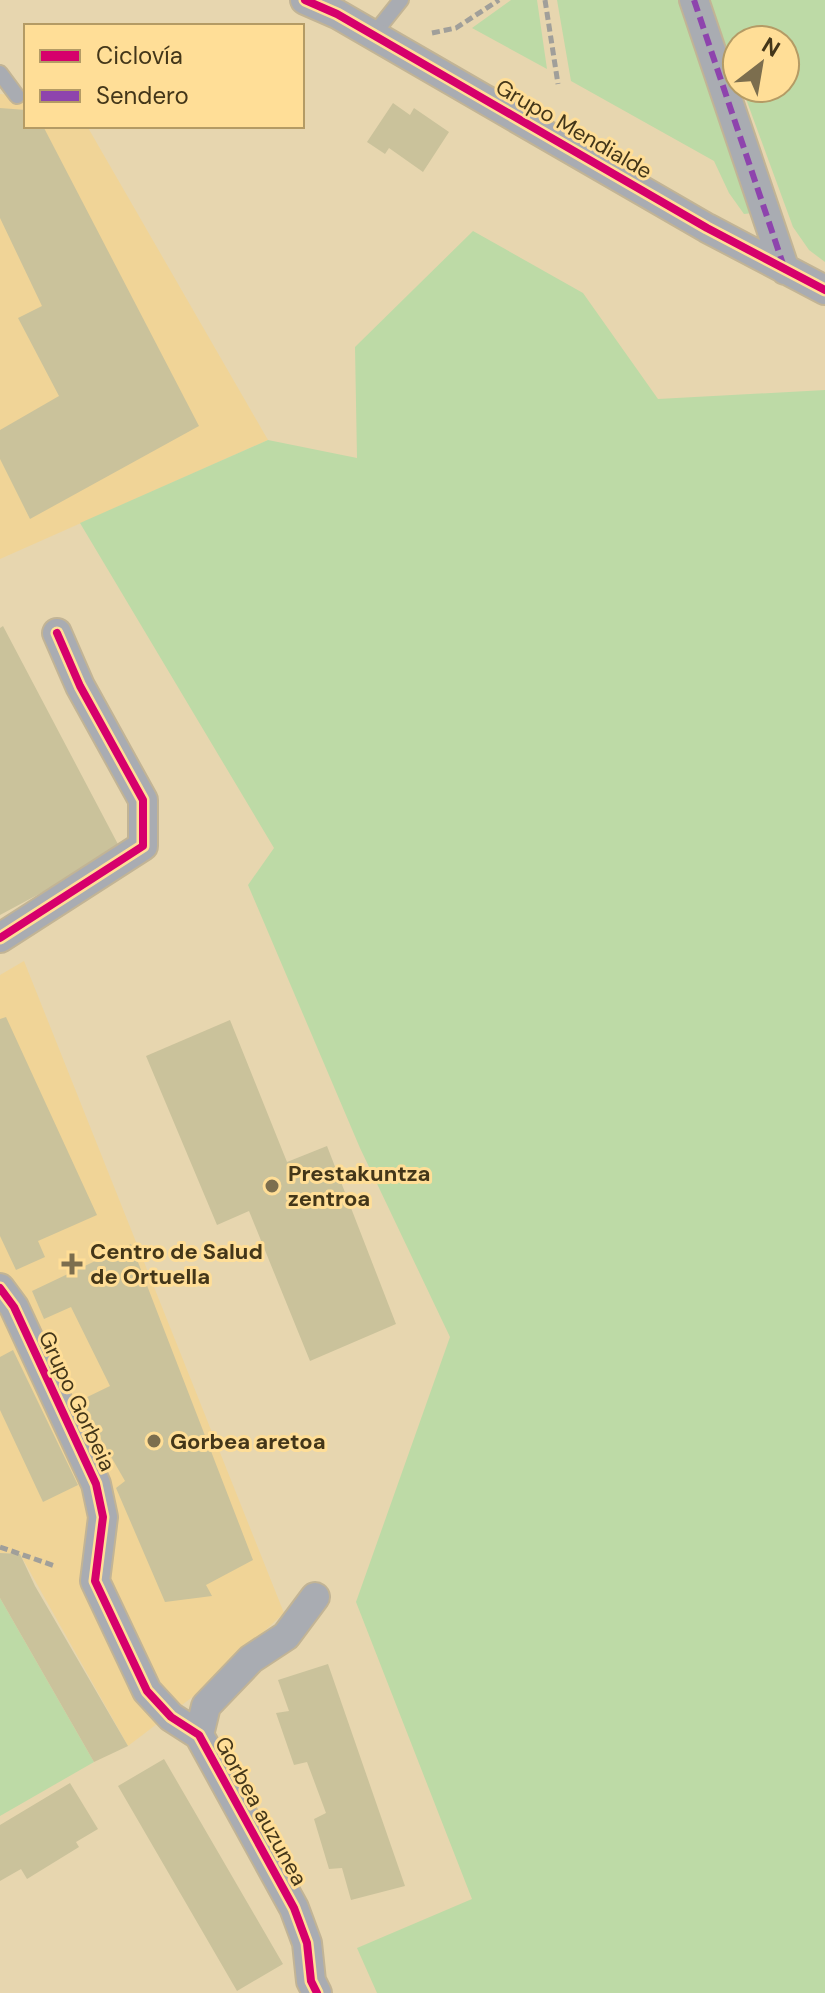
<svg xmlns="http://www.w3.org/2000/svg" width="825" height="1993" viewBox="0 0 825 1993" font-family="'DM Sans',sans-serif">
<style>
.built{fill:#f0d497}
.green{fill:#bddaa6}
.building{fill:#cac29b}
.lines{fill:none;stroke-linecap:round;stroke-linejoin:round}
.lane-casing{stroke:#c2b495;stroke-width:18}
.street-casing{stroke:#c2b495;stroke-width:32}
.path{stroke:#a09f9a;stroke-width:5;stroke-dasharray:8 4;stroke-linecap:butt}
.lane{stroke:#a9acb2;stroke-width:14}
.street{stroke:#a9acb2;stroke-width:28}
.quiet{stroke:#8e44ad;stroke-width:6;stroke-dasharray:12 6;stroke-linecap:butt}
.cycleway-casing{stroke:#ffde97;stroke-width:13}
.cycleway{stroke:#d6006c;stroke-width:8}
.poi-dot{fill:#7c6e4e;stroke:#ffde97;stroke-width:3}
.labels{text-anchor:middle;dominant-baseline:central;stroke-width:6;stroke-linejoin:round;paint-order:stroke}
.street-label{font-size:22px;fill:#433619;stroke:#ffde97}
.poi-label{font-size:22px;font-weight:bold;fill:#433619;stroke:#ffde97;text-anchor:start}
</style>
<rect width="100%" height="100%" fill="#e7d6af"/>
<path class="built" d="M 0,94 L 26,96 L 26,126 L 87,126 L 268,440 L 0,559 Z
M 24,961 L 284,1613 L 195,1695 L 128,1746 L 20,1554 L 0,1553 L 0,975 Z"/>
<path class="green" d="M 511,0 L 537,0 L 547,69 L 472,28 Z
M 557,0 L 679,0 L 753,213 L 744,214 L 729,193 L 714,161 L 571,81 Z
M 709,0 L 825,0 L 825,262 L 809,250 L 793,227 L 742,88 L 785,88 L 785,40 L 737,40 L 737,75 Z
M 473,231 L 583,293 L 658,399 L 825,390 L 825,1993 L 377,1993 L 357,1948 L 472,1899 L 356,1602 L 450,1337 L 360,1148 L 248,885 L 274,848 L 80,523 L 268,440 L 357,458 L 355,347 Z
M 0,1598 L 94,1762 L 0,1816 Z"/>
<path class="building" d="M 393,103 L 410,115 L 414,108 L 449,132 L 423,172 L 389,148 L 385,154 L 367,142 Z
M 0,108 L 26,110 L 26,126 L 43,126 L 199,426 L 30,519 L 0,459 L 0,430 L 59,396 L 18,318 L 42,306 L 0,218 Z
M 3,626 L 121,850 L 0,915 L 0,628 Z
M 6,1017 L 97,1215 L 38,1241 L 45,1257 L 16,1270 L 0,1236 L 0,1019 Z
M 230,1020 L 287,1162 L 327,1146 L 396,1324 L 310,1361 L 249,1211 L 217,1225 L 146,1056 Z
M 131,1244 L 253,1560 L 206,1585 L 212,1596 L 165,1602 L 116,1488 L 125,1481 L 79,1401 L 110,1386 L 71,1307 L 44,1319 L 32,1291 Z
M 13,1350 L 78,1485 L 43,1502 L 0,1410 L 0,1357 Z
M 0,1553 L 20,1554 L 35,1586 L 128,1746 L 94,1762 L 0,1598 Z
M 328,1664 L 405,1886 L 351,1900 L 342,1868 L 329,1869 L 314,1819 L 326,1813 L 307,1762 L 294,1765 L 276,1713 L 289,1711 L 278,1680 Z
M 164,1759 L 283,1964 L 237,1991 L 118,1786 Z
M 70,1783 L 98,1829 L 76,1842 L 79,1847 L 27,1879 L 21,1869 L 0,1881 L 0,1825 Z"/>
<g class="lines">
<g class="lane-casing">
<path id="lane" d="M 373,35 L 401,0
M 0,73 L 17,96"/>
</g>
<g class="street-casing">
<path id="street" d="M 305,0 L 337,14 L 707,228 L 825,290
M 694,0 L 785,270
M 0,938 L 143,846 L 143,800 L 80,686 L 57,633
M 0,1288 L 14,1307 L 96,1484 L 103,1517 L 95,1581 L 147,1691 L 171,1717 L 199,1735 L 294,1908 L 307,1943 L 311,1981 L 317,1993
M 199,1735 L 206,1706 L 251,1659 L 286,1636 L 315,1597"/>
</g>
<path class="path" d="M 545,0 L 558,84
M 432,33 L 456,28 L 499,0
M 0,1547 L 55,1566"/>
<use href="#lane" class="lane"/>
<use href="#street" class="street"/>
<path class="quiet" d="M 694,0 L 785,270"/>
<g class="cycleway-casing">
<path id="cycleway" d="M 305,0 L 337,14 L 707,228 L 825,290
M 0,938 L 143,846 L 143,800 L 80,686 L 57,633
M 0,1288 L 14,1307 L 96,1484 L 103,1517 L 95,1581 L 147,1691 L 171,1717 L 199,1735 L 294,1908 L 307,1943 L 311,1981 L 317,1993"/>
</g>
<use href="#cycleway" class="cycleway"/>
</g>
<g class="poi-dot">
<circle cx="272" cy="1186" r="8"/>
<path d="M68 1252h8v8h8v8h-8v8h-8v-8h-8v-8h8z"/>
<circle cx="154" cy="1441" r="8"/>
</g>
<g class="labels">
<g class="street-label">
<text transform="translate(574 129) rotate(30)">Grupo Mendialde</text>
<text transform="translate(77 1401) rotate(65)">Grupo Gorbeia</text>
<text transform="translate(261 1811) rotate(61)">Gorbea auzunea</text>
</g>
<g class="poi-label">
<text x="288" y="1173">Prestakuntza<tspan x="288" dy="25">zentroa</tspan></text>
<text x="90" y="1251">Centro de Salud<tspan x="90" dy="25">de Ortuella</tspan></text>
<text x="170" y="1441">Gorbea aretoa</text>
</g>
</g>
<rect x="24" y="24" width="280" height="104" fill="#ffde97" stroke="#b49b65" stroke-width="2"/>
<rect x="40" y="50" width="40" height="12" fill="#d6006c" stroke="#b49b65" stroke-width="2"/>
<text x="96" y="64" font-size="24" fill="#433619">Ciclovía</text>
<rect x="40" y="90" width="40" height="12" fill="#8e44ad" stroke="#b49b65" stroke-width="2"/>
<text x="96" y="104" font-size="24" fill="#433619">Sendero</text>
<g transform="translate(761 64) rotate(31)"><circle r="38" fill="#ffde97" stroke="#b49b65" stroke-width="2"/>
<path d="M0-6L14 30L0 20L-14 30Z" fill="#7c6e4e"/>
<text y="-12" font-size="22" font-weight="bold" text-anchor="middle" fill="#433619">N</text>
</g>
</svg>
